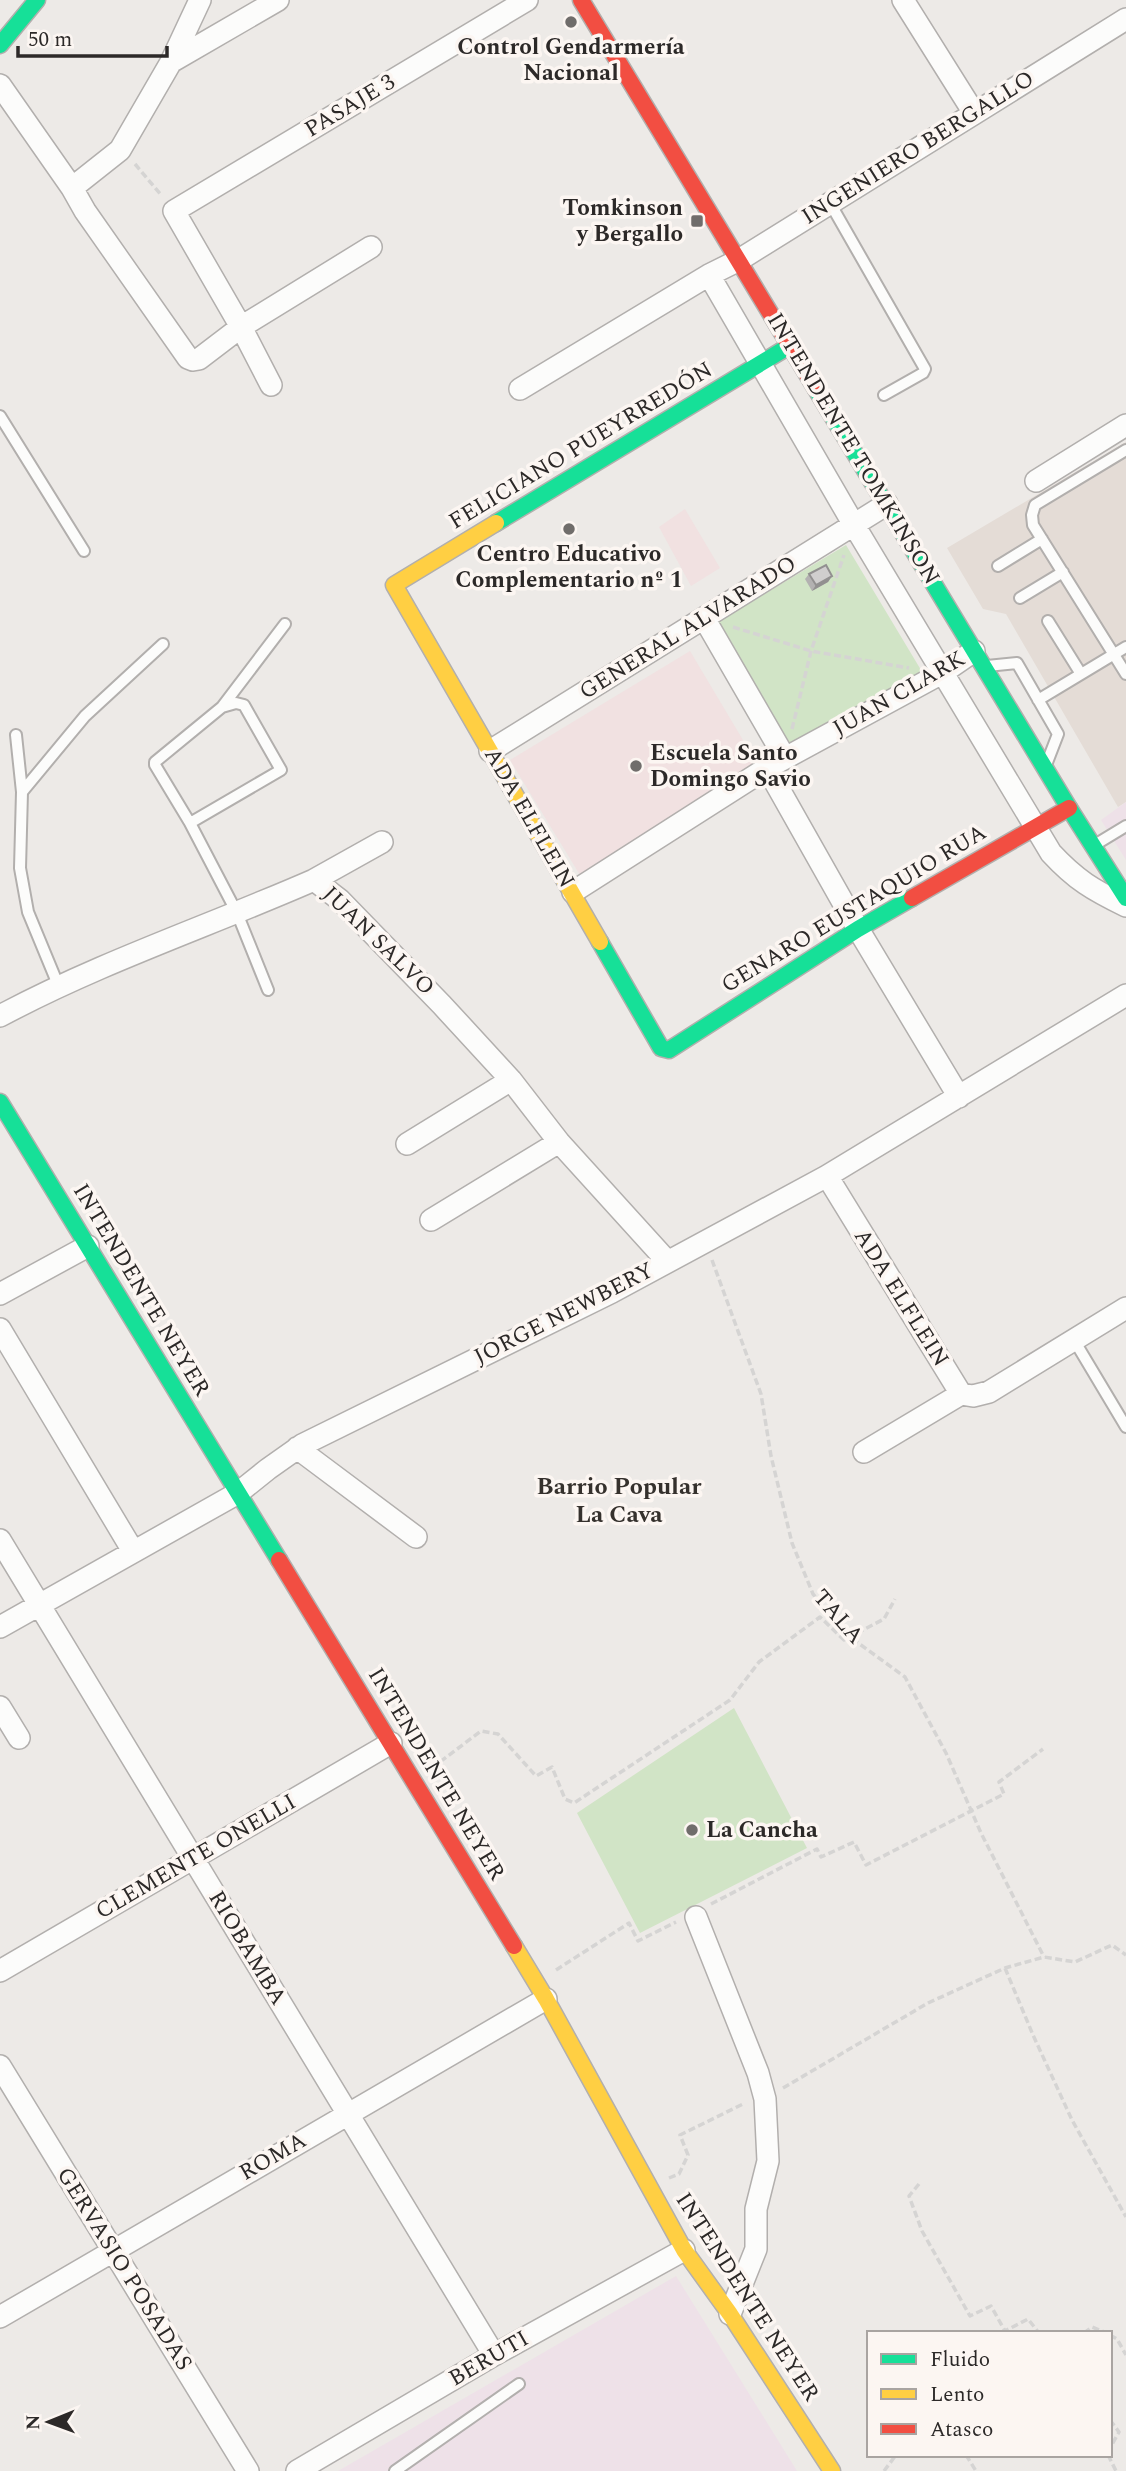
<svg xmlns="http://www.w3.org/2000/svg" width="1126" height="2471" viewBox="0 0 1126 2471" font-family="Spectral,serif">
<style>
.built{fill:#e4dcd6}
.industrial{fill:#eee1e8}
.education{fill:#f1e1e1}
.green{fill:#d1e4c6}
.lines{fill:none;stroke-linecap:round;stroke-linejoin:round}
.lane-casing{stroke:#b2afad;stroke-width:14}
.street-casing{stroke:#b2afad;stroke-width:24}
.fast-casing{stroke:#b2afad;stroke-width:19}
.slow-casing{stroke:#b2afad;stroke-width:19}
.jam-casing{stroke:#b2afad;stroke-width:19}
.path{stroke:#d5d4d3;stroke-width:3.5;stroke-dasharray:7 3.5;stroke-linecap:butt}
.lane{stroke:#fcfcfb;stroke-width:10}
.street{stroke:#fcfcfb;stroke-width:21}
.fast{stroke:#16e098;stroke-width:16}
.slow{stroke:#ffcf43;stroke-width:16}
.jam{stroke:#f24e42;stroke-width:16}
.wall{fill:#b3b1b1}
.shaded-wall{fill:#929090}
.building{fill:#d0cece;stroke:#929090;stroke-width:2}
.poi-dot{fill:#706d6b;stroke:#fcf6f2;stroke-width:2.5}
.labels{text-anchor:middle;dominant-baseline:central;stroke-width:7;stroke-linejoin:round;paint-order:stroke}
.poi-label{font-size:23px;font-weight:bold;fill:#2c2928;stroke:#fcf6f2}
.street-label{font-size:23px;fill:#2c2928;stroke:#fcf6f2}
.neighbourhood-label{font-size:24px;font-weight:bold;fill:#35312d;stroke:#fcf6f2}
</style>
<rect width="100%" height="100%" fill="#edeae7"/>
<path class="built" d="M 1126,442 L 1126,802 L 1118,807 L 1006,614 L 983,609 L 947,548 Z"/>
<path class="industrial" d="M 1126,802 L 1126,860 L 1101,820 Z
M 676,2276 L 797,2471 L 338,2471 Z"/>
<path class="education" d="M 685,509 L 720,568 L 691,586 L 659,527 Z
M 690,651 L 762,772 L 583,880 L 510,760 Z"/>
<path class="green" d="M 846,545 L 924,675 L 778,762 L 701,632 Z
M 734,1708 L 807,1848 L 640,1933 L 577,1813 Z"/>
<g class="lines">
<g class="lane-casing">
<path id="lane" d="M 830,203 L 925,369 L 923,373 L 884,395
M 0,416 L 84,551
M 1126,450 L 1035,505 L 1032,515 L 1033,525 L 1126,674
M 998,566 L 1042,539
M 1020,598 L 1063,572
M 1048,621 L 1081,674
M 987,666 L 1017,663 L 1058,734 L 1046,765
M 1038,700 L 1126,647
M 222,707 L 285,624
M 16,735 L 22,792 L 20,868 L 28,912 L 59,987
M 22,792 L 85,716 L 163,644
M 190,823 L 281,770 L 244,705 L 236,703 L 222,707 L 155,762 L 155,765 L 190,823 L 237,913 L 268,990
M 1093,846 L 1126,826
M 1074,1340 L 1126,1427
M 395,2471 L 519,2384"/>
</g>
<g class="street-casing">
<path id="street" d="M 903,0 L 974,113
M 171,62 L 278,0
M 0,85 L 72,188 L 120,150 L 171,62 L 200,0
M 72,188 L 85,211 L 188,358 L 193,360 L 199,359 L 241,327 L 371,247
M 709,275 L 854,525 L 1051,853 C 1076,880 1093,890 1126,906
M 271,385 L 241,327 L 174,211 L 527,0
M 520,389 L 709,275 L 739,260 L 1126,19
M 1036,481 L 1126,425
M 704,618 L 785,758
M 490,751 L 887,504
M 767,768 L 858,929 L 959,1097
M 314,880 L 382,842
M 573,892 L 767,768 L 942,673 L 974,651
M 0,1016 C 101,962 209,926 314,880 L 340,900 L 442,1005 L 511,1080 L 559,1142 L 667,1261
M 407,1144 L 511,1080
M 827,1176 L 961,1394 L 973,1396 L 989,1392 L 1126,1308
M 431,1220 L 559,1142
M 0,1294 L 88,1246
M 0,1329 L 133,1551
M 297,1448 L 416,1537
M 864,1452 L 961,1394
M 0,1540 L 494,2355
M 0,1627 L 238,1493 L 268,1469 L 302,1445 L 612,1292 L 827,1176 L 1126,995
M 0,1707 L 19,1738
M 696,1917 L 758,2073 L 765,2099 L 768,2161 L 756,2209 L 756,2249 L 730,2314
M 0,1971 L 391,1743
M 0,2066 L 248,2471
M 0,2317 L 546,1999
M 297,2471 L 494,2355 L 684,2250"/>
</g>
<g class="fast-casing">
<path id="fast" d="M 0,45 L 37,0
M 816,389 L 1069,808 L 1126,898
M 496,523 L 791,345
M 600,942 L 661,1048 L 669,1050 L 858,929 L 912,898
M 0,1102 L 279,1560"/>
</g>
<g class="slow-casing">
<path id="slow" d="M 496,523 L 394,585 L 600,942
M 514,1946 L 546,1999 L 684,2250 L 730,2314 L 832,2471"/>
</g>
<g class="jam-casing">
<path id="jam" d="M 581,0 L 816,389
M 912,898 L 1069,808
M 279,1560 L 514,1946"/>
</g>
<path class="path" d="M 135,164 L 162,196
M 733,627 L 811,651 L 909,668
M 792,729 L 811,651 L 844,555
M 712,1260 L 761,1394 L 771,1456 L 792,1543 L 813,1594 L 850,1637 L 905,1677 L 946,1753 L 981,1833 L 1044,1957
M 432,1768 L 481,1731 L 498,1734 L 536,1776 L 552,1767 L 565,1799 L 574,1803 L 730,1700 L 759,1662 L 820,1617 L 844,1640 L 884,1619 L 895,1599
M 711,1904 L 817,1849 L 821,1857 L 854,1842 L 866,1865 L 1004,1794 L 999,1782 L 1043,1749
M 1005,1968 L 1033,2035 L 1072,2120 L 1126,2217
M 556,1970 L 629,1923 L 638,1941 L 676,1922
M 783,2088 L 928,2003 L 1005,1968 L 1044,1957 L 1075,1962 L 1112,1945 L 1126,1955
M 669,2178 L 679,2174 L 688,2155 L 680,2135 L 745,2103
M 919,2184 L 909,2196 L 922,2231 L 970,2316 L 991,2306 L 1005,2331 L 1028,2319 L 1039,2333
M 1084,2333 L 1092,2327 L 1107,2333
M 1110,2335 L 1117,2339 L 1126,2355
M 1110,2420 L 1119,2432 L 1110,2448
M 966,2455 L 976,2471
M 1108,2455 L 1116,2471
M 884,2471 L 896,2455"/>
<use href="#lane" class="lane"/>
<use href="#street" class="street"/>
<use href="#fast" class="fast"/>
<use href="#slow" class="slow"/>
<use href="#jam" class="jam"/>
</g>
<path class="wall" d="M 809,574 L 832,576 L 828,582 L 812,591 L 805,579 Z"/>
<path class="shaded-wall" d="M 832,576 L 828,582 L 812,591 L 816,585 Z"/>
<path class="building" d="M 826,565 L 832,576 L 816,585 L 809,574 Z"/>
<g class="poi-dot">
<circle cx="571" cy="22" r="7"/>
<rect x="690" y="214" width="14" height="14" rx="3.5"/>
<circle cx="569" cy="529" r="7"/>
<circle cx="636" cy="766" r="7"/>
<circle cx="692" cy="1830" r="7"/>
</g>
<g class="labels">
<g class="poi-label">
<text x="571" y="47">Control Gendarmería<tspan x="571" dy="26">Nacional</tspan></text>
<text x="683" y="208" text-anchor="end">Tomkinson<tspan x="683" dy="26">y Bergallo</tspan></text>
<text x="569" y="554">Centro Educativo<tspan x="569" dy="26">Complementario nº 1</tspan></text>
<text x="650" y="753" text-anchor="start">Escuela Santo<tspan x="650" dy="26">Domingo Savio</tspan></text>
<text x="706" y="1830" text-anchor="start">La Cancha</text>
</g>
<g class="street-label">
<text transform="translate(350 106) rotate(-31)">PASAJE 3</text>
<text transform="translate(918 148) rotate(-32)">INGENIERO BERGALLO</text>
<text transform="translate(581 446) rotate(-31)">FELICIANO PUEYRREDÓN</text>
<text transform="translate(853 449) rotate(59)">INTENDENTE TOMKINSON</text>
<text transform="translate(688 628) rotate(-32)">GENERAL ALVARADO</text>
<text transform="translate(899 694) rotate(-30)">JUAN CLARK</text>
<text transform="translate(529 818) rotate(60)">ADA ELFLEIN</text>
<text transform="translate(854 909) rotate(-31)">GENARO EUSTAQUIO RUA</text>
<text transform="translate(378 941) rotate(44)">JUAN SALVO</text>
<text transform="translate(141 1290) rotate(59)">INTENDENTE NEYER</text>
<text transform="translate(901 1298) rotate(58)">ADA ELFLEIN</text>
<text transform="translate(564 1314) rotate(-27)">JORGE NEWBERY</text>
<text transform="translate(838 1617) rotate(49)">TALA</text>
<text transform="translate(436 1774) rotate(59)">INTENDENTE NEYER</text>
<text transform="translate(196 1857) rotate(-30)">CLEMENTE ONELLI</text>
<text transform="translate(247 1948) rotate(59)">RIOBAMBA</text>
<text transform="translate(273 2157) rotate(-30)">ROMA</text>
<text transform="translate(124 2269) rotate(58)">GERVASIO POSADAS</text>
<text transform="translate(747 2297) rotate(57)">INTENDENTE NEYER</text>
<text transform="translate(489 2359) rotate(-30)">BERUTI</text>
</g>
<g class="neighbourhood-label">
<text x="619" y="1487">Barrio Popular<tspan x="619" dy="28">La Cava</tspan></text>
</g>
</g>
<rect x="867" y="2331" width="245" height="126" fill="#fcf6f2" stroke="#a9a4a1" stroke-width="2"/>
<rect x="881" y="2354" width="35" height="10" fill="#16e098" stroke="#a9a4a1" stroke-width="2"/>
<text x="930" y="2366" font-size="21" fill="#2c2928">Fluido</text>
<rect x="881" y="2389" width="35" height="10" fill="#ffcf43" stroke="#a9a4a1" stroke-width="2"/>
<text x="930" y="2401" font-size="21" fill="#2c2928">Lento</text>
<rect x="881" y="2424" width="35" height="10" fill="#f24e42" stroke="#a9a4a1" stroke-width="2"/>
<text x="930" y="2436" font-size="21" fill="#2c2928">Atasco</text>
<g transform="translate(49 2422) rotate(269)" stroke="#fcf6f2" stroke-width="5" paint-order="stroke">
<path d="M0-5L12 26L0 18L-12 26Z" fill="#2c2928"/>
<text y="-10" font-size="19" font-weight="bold" text-anchor="middle" fill="#2c2928">N</text>
</g>
<path d="M18 46v10h149v-10" fill="none" stroke="#2c2928" stroke-width="3.5"/>
<text x="28" y="46" font-size="21" fill="#2c2928" stroke="#fcf6f2" stroke-width="5" paint-order="stroke">50 m</text>
</svg>
